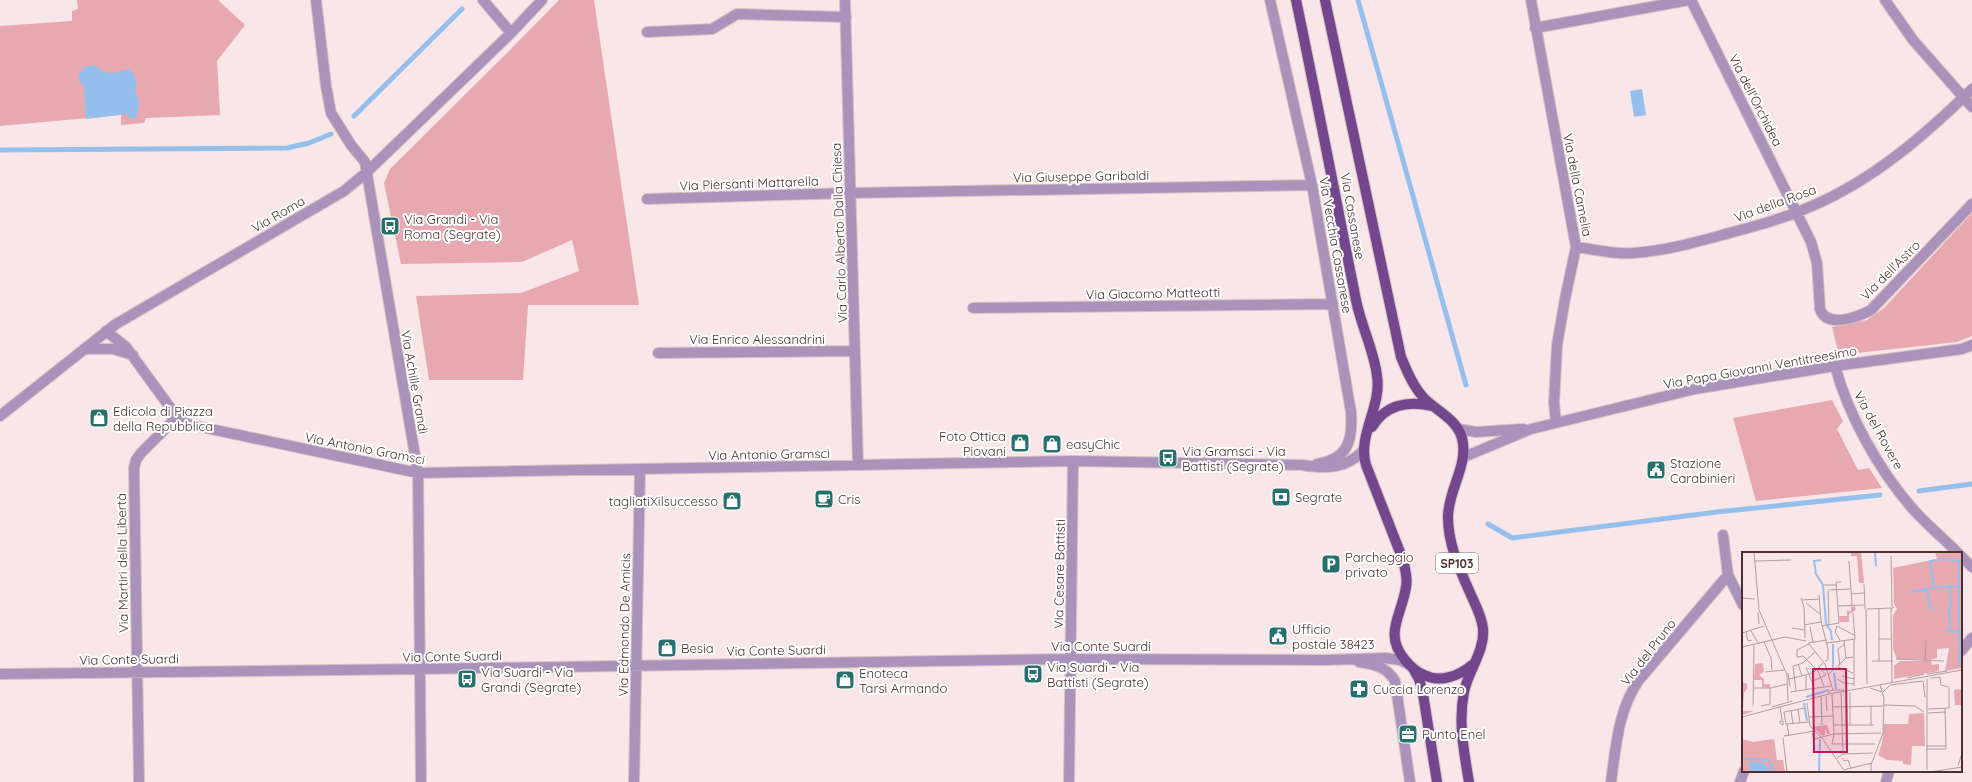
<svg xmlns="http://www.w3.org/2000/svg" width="1972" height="782" viewBox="0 0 1972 782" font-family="Quicksand,sans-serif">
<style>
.green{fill:#e7a8b0}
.water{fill:#95c0ee}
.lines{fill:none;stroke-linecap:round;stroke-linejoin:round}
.stream{stroke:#95c0ee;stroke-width:5}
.minor-casing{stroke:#d6c1c4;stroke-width:12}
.tertiary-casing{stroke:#d6c1c4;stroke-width:12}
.primary-casing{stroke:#d6c1c4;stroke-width:12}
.minor{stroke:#aa93bb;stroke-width:10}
.tertiary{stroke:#aa93bb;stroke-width:10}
.primary{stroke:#73478e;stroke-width:10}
.labels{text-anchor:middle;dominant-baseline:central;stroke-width:4;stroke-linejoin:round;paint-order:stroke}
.shield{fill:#fff;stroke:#846d70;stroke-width:1}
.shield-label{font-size:12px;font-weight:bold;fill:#4f2e32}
.street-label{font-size:13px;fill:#4f2e32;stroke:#fff}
.poi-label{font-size:13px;fill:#4f2e32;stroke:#fff;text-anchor:start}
.inset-river{fill:none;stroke:#95c0ee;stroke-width:2}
.inset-road{fill:none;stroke:#b49c9f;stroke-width:1}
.view{fill:#c2185b;fill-opacity:0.15;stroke:#c2185b;stroke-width:2}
.inset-edge{fill:none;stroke:#4f2e32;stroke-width:2}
</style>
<rect width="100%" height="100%" fill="#f8e6e8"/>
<path class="green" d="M 77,0 L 218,0 L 245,25 L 217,61 L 220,115 L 146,118 L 144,123 L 121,125 L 121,115 L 0,126 L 0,26 L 72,21 L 72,11 L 78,9 Z
M 559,0 L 594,0 L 639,305 L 528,305 L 523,380 L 429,380 L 416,296 L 521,293 L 579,271 L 572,240 L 522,262 L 401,264 L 384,183 L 390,169 L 511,49 Z
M 1972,213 L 1972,336 L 1957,342 L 1839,355 L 1832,327 L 1867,320 L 1884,308 Z
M 1832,400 L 1843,421 L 1837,429 L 1858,470 L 1869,468 L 1882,488 L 1756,501 L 1733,418 Z"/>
<path class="water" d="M 94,65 C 109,77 113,73 130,69 C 135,76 139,83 135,91 C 142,104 138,105 137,117 L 130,119 L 127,114 L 86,119 L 84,86 L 79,81 L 79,74 L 85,67 Z
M 1642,89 L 1646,115 L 1634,117 L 1630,91 Z"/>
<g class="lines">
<path class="stream" d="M 1358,0 L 1466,385
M 354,116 L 462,9
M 0,150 L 287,148 L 309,143 L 331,134
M 1919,491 L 1972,484
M 1488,524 L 1512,538 L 1717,512 L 1880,495"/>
<g class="minor-casing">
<path id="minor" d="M 316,0 L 326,86 L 331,113 L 351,145 L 365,162 L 418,473 L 421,782
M 483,0 L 511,33
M 845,0 L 858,465
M 1270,0 L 1312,185 L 1351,412 C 1353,441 1348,459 1317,464
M 1531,0 L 1576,247 L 1565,299 L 1557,345 L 1554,403 L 1556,422
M 1691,0 L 1811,242 L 1817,263 L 1820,309 C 1827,329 1858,317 1871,310 L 1972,204
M 1885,0 L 1913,40 L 1972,107
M 1535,28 L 1689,0
M 647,32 L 712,29 L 737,14 L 846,17
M 647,199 L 851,193 L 1312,185
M 1576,247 C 1594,249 1615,255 1633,253 C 1664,251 1693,243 1722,235 C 1752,227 1783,219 1812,206 C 1873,180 1925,135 1972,89
M 973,308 L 1333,304
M 106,331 L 126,347 L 177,417 L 187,424 L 418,473 L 1073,461 L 1302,465 C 1327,469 1346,469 1364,450
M 84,349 L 113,349 L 133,355
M 658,353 L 855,351
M 1835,366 C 1848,415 1879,470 1912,508 C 1926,524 1943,538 1958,553
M 0,416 L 116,324 L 344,191 L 367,172 L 511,33 L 542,0
M 1723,535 L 1728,575 L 1743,605
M 1961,556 L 1972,567
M 1961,651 L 1972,638
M 1359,662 C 1374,664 1387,667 1395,681 L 1410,782
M 0,674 L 419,669 L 1071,659 L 1327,660 L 1385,658 L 1400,660 L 1408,664
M 139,782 L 134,468 L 136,460 L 141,453 L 177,417
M 634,782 L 640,469
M 1069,782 L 1073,461
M 1611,782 C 1616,746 1618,710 1639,680 L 1728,575
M 1740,782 L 1744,771
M 1886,782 L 1889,771"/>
</g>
<g class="tertiary-casing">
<path id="tertiary" d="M 1458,429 L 1476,432 L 1523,429
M 1464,457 L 1531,429 L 1695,389 L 1835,366 L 1962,349 L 1972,345"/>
</g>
<g class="primary-casing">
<path id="primary" d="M 1296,0 C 1317,100 1336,200 1356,300 C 1361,326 1374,350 1377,376 C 1382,406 1357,436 1366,465 L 1403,560 C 1405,569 1408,578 1406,587 C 1402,615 1383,634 1405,660 C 1410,666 1416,672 1424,675 C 1440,683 1459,676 1472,665
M 1325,0 L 1401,357 C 1407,371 1413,386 1423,397 C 1436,411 1456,418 1462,438 C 1469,465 1448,490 1448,517 C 1448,545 1460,570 1471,595 C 1476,606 1482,617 1483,629 C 1485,651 1468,671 1464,692 C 1458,722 1464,752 1469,782
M 1372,427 C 1385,405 1408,400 1432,406
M 1414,670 L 1419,679 L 1423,694 L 1437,782"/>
</g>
<use href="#minor" class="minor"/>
<use href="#tertiary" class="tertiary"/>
<use href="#primary" class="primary"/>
</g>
<defs>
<g id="bus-square" transform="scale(1)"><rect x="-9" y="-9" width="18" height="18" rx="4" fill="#26716d" stroke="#fff"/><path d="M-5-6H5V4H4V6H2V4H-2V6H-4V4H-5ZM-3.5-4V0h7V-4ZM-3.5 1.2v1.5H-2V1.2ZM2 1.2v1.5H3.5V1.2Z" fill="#fff"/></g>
<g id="shop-square" transform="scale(1)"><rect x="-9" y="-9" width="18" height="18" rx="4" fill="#26716d" stroke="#fff"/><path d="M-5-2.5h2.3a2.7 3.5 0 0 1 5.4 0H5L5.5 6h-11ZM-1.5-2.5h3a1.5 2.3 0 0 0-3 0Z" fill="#fff"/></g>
<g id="civic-square" transform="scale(1)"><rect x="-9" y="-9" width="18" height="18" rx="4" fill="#26716d" stroke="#fff"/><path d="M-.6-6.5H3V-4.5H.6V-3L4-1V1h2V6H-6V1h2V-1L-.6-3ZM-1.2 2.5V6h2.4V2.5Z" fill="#fff"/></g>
<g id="bank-square" transform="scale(1)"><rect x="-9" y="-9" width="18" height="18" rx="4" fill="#26716d" stroke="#fff"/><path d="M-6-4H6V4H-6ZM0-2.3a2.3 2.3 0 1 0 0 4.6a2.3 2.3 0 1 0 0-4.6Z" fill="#fff"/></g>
<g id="cafe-square" transform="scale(1)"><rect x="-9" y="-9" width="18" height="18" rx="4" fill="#26716d" stroke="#fff"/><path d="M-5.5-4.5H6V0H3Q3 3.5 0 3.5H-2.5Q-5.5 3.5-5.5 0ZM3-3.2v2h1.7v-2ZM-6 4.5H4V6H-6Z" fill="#fff"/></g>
<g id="parking-square" transform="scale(1)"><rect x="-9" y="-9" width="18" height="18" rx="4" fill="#26716d" stroke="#fff"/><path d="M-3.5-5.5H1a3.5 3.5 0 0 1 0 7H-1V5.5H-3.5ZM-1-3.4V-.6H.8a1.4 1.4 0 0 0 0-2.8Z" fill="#fff"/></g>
<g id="pharmacy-square" transform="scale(1)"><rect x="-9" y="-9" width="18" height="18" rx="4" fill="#26716d" stroke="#fff"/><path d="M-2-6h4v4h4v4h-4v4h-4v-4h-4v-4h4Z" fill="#fff"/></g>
<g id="office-square" transform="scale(1)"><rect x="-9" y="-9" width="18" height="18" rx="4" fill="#26716d" stroke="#fff"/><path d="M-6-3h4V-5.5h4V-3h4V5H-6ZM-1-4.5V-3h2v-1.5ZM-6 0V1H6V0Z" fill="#fff"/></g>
</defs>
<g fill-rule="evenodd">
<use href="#bus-square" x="390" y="226"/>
<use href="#shop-square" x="99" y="418"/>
<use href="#shop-square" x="1020" y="443"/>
<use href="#shop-square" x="1052" y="444"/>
<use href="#bus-square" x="1168" y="458"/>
<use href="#civic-square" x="1656" y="470"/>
<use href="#bank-square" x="1281" y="497"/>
<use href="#cafe-square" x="824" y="499"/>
<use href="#shop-square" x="732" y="501"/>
<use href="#parking-square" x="1331" y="564"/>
<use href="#civic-square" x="1278" y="636"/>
<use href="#shop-square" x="667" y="648"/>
<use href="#bus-square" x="1033" y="674"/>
<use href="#bus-square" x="467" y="679"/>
<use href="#shop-square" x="845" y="680"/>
<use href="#pharmacy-square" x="1359" y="689"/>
<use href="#office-square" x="1408" y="734"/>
</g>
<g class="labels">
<rect class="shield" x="1436" y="553" width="42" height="20" rx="3"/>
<g class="shield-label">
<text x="1457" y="563">SP103</text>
</g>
<g class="street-label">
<text transform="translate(1756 100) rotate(63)">Via dell'Orchidea</text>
<text transform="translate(1081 176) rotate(-1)">Via Giuseppe Garibaldi</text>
<text transform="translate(749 183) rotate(-2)">Via Piersanti Mattarella</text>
<text transform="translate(1578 185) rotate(79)">Via della Camelia</text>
<text transform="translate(1775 203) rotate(-20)">Via della Rosa</text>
<text transform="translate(278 214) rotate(-30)">Via Roma</text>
<text transform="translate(1353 216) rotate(80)">Via Cassanese</text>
<text transform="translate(839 233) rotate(-92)">Via Carlo Alberto Dalla Chiesa</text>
<text transform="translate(1336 245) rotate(80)">Via Vecchia Cassanese</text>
<text transform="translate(1890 270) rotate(-45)">Via dell'Astro</text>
<text transform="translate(1153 293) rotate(-1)">Via Giacomo Matteotti</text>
<text x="757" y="339">Via Enrico Alessandrini</text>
<text transform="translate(1760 367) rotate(-10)">Via Papa Giovanni Ventitreesimo</text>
<text transform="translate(415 382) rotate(80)">Via Achille Grandi</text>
<text transform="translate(1879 430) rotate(61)">Via del Rovere</text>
<text transform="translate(365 448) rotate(11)">Via Antonio Gramsci</text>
<text transform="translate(769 454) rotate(-1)">Via Antonio Gramsci</text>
<text transform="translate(122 563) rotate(-91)">Via Martiri della Libertà</text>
<text transform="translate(1059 574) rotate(-89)">Via Cesare Battisti</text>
<text transform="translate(624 625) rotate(-89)">Via Edmondo De Amicis</text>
<text x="1101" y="646">Via Conte Suardi</text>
<text transform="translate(776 650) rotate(-1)">Via Conte Suardi</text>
<text transform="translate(1648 652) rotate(-52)">Via del Pruno</text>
<text transform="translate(452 656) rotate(-1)">Via Conte Suardi</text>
<text transform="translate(129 659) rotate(-1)">Via Conte Suardi</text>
</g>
<g class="poi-label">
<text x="404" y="219">Via Grandi - Via<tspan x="404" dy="15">Roma (Segrate)</tspan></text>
<text x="113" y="411">Edicola di Piazza<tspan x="113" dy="15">della Repubblica</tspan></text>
<text x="1006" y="436" text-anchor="end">Foto Ottica<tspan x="1006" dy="15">Piovani</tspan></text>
<text x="1066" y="444">easyChic</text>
<text x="1182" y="451">Via Gramsci - Via<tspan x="1182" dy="15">Battisti (Segrate)</tspan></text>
<text x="1670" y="463">Stazione<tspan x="1670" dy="15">Carabinieri</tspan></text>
<text x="1295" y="497">Segrate</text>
<text x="838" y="499">Cris</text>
<text x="718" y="501" text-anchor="end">tagliatiXilsuccesso</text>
<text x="1345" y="557">Parcheggio<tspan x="1345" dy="15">privato</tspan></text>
<text x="1292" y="629">Ufficio<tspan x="1292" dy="15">postale 38423</tspan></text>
<text x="681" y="648">Besia</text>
<text x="1047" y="667">Via Suardi - Via<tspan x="1047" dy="15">Battisti (Segrate)</tspan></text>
<text x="481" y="672">Via Suardi - Via<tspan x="481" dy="15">Grandi (Segrate)</tspan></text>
<text x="859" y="673">Enoteca<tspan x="859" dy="15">Tarsi Armando</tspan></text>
<text x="1373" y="689">Cuccia Lorenzo</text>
<text x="1422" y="734">Punto Enel</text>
</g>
</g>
<g transform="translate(1742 552)">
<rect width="220" height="220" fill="#f8e6e8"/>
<path d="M 109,0 L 119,0 L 122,31 L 117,31 L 115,4 L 109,4 ZM 193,0 L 220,0 L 220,116 L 203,119 L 207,96 L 195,97 L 195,106 L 188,108 L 155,107 L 151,97 L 151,63 L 155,57 L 152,52 L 151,16 L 195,7 ZM 113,54 L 114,58 L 107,62 L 107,70 L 98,70 L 97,64 L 105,64 L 105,59 L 109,59 L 109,55 ZM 158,109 L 189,109 L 190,113 L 197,112 L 197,119 L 152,127 L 152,114 ZM 21,111 L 22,120 L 17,123 L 22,127 L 22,132 L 28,132 L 28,136 L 20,135 L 20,128 L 12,128 L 13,112 ZM 0,131 L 5,131 L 5,137 L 2,140 L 1,159 L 12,159 L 0,163 ZM 220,137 L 220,153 L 213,153 L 212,138 ZM 182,161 L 183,194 L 170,194 L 169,213 L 161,212 L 161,209 L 145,208 L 136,203 L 140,191 L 142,172 L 166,172 L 167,162 ZM 85,173 L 88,182 L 85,182 L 83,176 L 83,183 L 80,184 L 71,175 ZM 0,187 L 11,190 L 32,187 L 35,208 L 41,208 L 43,220 L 0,220 Z" fill="#e7a8b0"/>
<path d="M 7,210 L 22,211 L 29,220 L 8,220 Z" fill="#95c0ee"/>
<path class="inset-river" d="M 133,0 L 134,14M 199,7 L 220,9M 79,8 L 72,9 L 74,22 L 81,33 L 84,72 L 89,79 L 90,88M 217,32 L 217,8M 208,35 L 209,56M 191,36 L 216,34M 192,36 L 188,9 L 199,7M 185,37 L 188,56 L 193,56M 170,40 L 189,36M 202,79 L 217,80M 208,80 L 207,56 L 209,56M 91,92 L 91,116M 217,114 L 218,87 L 217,75 L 217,34 L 220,34M 92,121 L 94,137M 64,145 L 87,138M 62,151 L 65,169M 0,207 L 27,208 L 32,220M 77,219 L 78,187"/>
<path class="inset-road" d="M 12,0 L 17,58 L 45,123 L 46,149M 149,4 L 150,55M 13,9 L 49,8M 107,9 L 110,53M 122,32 L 123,57M 82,33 L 95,33M 86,38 L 109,37M 86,39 L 87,73M 109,42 L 122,41M 77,43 L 79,69 L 86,97 L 86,108 L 83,109M 0,46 L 13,47M 59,46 L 62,55 L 63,86M 59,48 L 78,47M 64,51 L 78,62M 96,54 L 122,53M 124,57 L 125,132M 125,57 L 150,56M 137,57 L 137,109M 16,60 L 17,72M 62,73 L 79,70M 80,74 L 97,71 L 94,30 L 99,30M 68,75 L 71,90M 50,76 L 62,78M 9,79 L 17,92M 4,80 L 6,89 L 10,88M 0,81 L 22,74M 112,87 L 112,134M 137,87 L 150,87M 98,88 L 93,80 L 95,74 L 112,83M 102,88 L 104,106M 22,90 L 29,106 L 30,118M 66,91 L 85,88M 85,91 L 113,87 L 111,61M 67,92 L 55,98 L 55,105 L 61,104 L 76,119 L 82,134M 67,92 L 83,112 L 91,138M 0,95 L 43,85 L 64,89M 154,107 L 202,109M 130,109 L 151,109M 183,109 L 184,88M 56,112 L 60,124M 98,114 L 96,97 L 103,92M 64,115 L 72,135M 96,115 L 111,121M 23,120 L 42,118M 46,121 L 48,135M 185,122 L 205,119M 64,123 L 64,137M 86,123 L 104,106 L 111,105M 100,124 L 112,127M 165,126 L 182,122M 47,127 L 71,121 L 81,111M 95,127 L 102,131 L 112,132M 185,127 L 185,218M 71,129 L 84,123 L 77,115M 150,130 L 149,57 L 152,55M 11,136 L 29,136 L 45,132M 128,136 L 140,140M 54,139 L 51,114 L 61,111 L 73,100M 48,140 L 89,134M 99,140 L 101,202M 108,140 L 108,173M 141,140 L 148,133 L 181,129 L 183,145M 86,141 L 90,138 L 102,138M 84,144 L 85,159M 79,145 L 80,173M 65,151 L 68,174 L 80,186 L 101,217M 142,153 L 173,154 L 182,160M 11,154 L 12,93M 19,154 L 28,152 L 28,136M 129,154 L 129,173M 30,155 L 50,149M 38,155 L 40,168M 91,155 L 141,154M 63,156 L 42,160 L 44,172 L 67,170M 56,157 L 58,171M 186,157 L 207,156 L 207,135 L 199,133 L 198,125 L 189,126M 203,157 L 204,194M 49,158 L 51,172M 186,161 L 204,160M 0,165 L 87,142 L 220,118M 67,165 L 91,164M 38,169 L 41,169 L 41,173 L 38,171 ZM 45,172 L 47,184M 92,173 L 132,173M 70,181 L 72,187 L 92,182 L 139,181M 42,184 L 73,179M 41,186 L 45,220M 90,192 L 92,182 L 90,142M 90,192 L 133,192M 184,197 L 204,197 L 204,194 L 184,194M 95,206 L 101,202 L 131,201M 100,206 L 102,209 L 106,208 L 109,217M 216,214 L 220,201M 101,218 L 130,211M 129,220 L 129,213 L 141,181 L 142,146 L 138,133M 188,220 L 220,215"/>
<path class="view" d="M 71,117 L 104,117 L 105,200 L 72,200 Z"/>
<rect width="220" height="220" class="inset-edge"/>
</g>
</svg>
